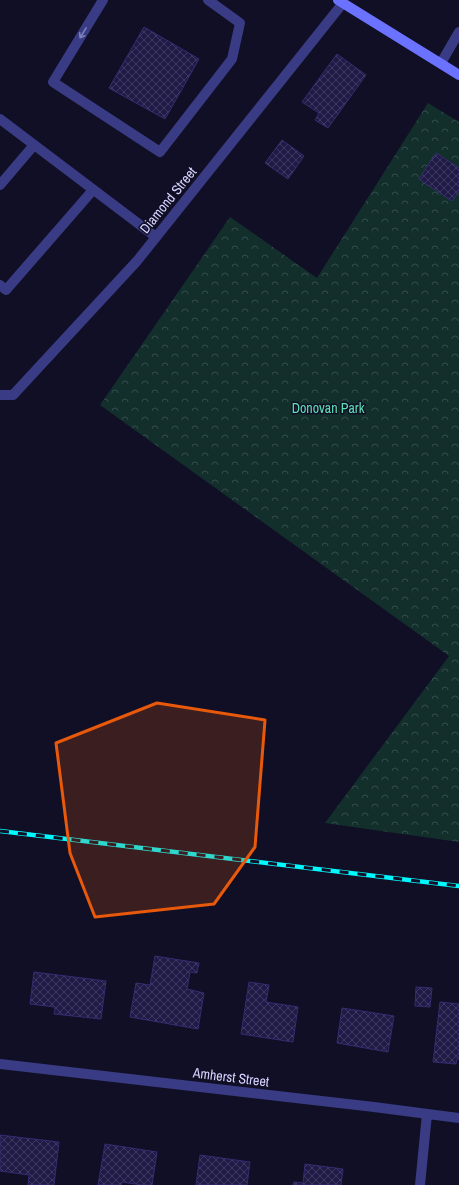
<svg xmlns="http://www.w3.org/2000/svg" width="459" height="1185" viewBox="0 0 459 1185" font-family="'Archivo Narrow',sans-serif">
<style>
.forest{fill:url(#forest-crowns)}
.building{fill:url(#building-cross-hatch);stroke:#352c72}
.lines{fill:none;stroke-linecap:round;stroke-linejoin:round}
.lane{stroke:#393c84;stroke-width:10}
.street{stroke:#393c84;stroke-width:10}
.secondary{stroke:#6a72ff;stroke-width:10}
.rail-casing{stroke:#00f8fe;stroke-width:4.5}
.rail{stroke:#110f25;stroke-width:3;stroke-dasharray:9;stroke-linecap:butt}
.oneway{stroke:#7f80bb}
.marked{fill:#e8590c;fill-opacity:0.2;stroke:#e8590c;stroke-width:3;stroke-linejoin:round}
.labels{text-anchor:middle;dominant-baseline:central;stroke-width:3;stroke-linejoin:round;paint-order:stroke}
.street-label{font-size:14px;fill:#d4d3ff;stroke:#110f25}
.park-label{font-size:14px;fill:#5de0b5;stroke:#110f25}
</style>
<defs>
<pattern id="forest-crowns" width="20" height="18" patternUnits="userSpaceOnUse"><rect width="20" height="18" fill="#122f2c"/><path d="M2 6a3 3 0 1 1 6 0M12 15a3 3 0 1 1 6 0" fill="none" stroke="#344c4c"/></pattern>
<pattern id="building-cross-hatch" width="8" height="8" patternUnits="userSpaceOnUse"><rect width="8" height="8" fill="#201a46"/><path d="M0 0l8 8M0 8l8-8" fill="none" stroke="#403a62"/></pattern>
</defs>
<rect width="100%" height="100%" fill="#110f25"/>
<path class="forest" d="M 428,103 L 459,122 L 459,842 L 325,823 L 449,656 L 100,405 L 230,217 L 317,278 Z"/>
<path class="building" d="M 144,27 L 199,59 L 165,119 L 109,88 Z
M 337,54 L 366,75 L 328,128 L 315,120 L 319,113 L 302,102 Z
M 282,140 L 304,156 L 288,179 L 265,163 Z
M 436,153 L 459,168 L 459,191 L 452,201 L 419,179 Z
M 155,956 L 199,963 L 197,973 L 190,972 L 187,989 L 204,993 L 198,1029 L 130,1017 L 136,983 L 150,985 Z
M 34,972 L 106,981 L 101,1019 L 54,1014 L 55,1007 L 30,1004 Z
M 249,982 L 269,985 L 266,1002 L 298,1007 L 293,1042 L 241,1034 Z
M 416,987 L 432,988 L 430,1007 L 415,1006 Z
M 440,1002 L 459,1004 L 459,1059 L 457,1059 L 456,1064 L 433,1062 Z
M 342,1008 L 394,1016 L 388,1052 L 337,1043 Z
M 0,1135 L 59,1142 L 54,1185 L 28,1185 L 29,1175 L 0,1171 Z
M 105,1144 L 157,1152 L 152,1185 L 142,1185 L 122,1182 L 121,1185 L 98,1185 Z
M 200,1155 L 250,1162 L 247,1185 L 196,1185 Z
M 305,1164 L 343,1169 L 341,1185 L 293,1185 L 294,1182 L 303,1183 Z"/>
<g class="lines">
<path class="lane" d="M 103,0 L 53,82 L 160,152 L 232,59 L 240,23 L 208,0
M 0,119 L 156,237
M 0,185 L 34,145
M 0,285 L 6,290 L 93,190"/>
<path class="street" d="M 441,63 L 459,32
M 0,395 L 13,395 L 137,261 L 343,3
M 0,1064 L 374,1107 L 459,1118
M 420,1185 L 427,1114"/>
<path class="secondary" d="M 338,0 L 459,75"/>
<g class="rail-casing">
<path id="rail" d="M 0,831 L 459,886"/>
</g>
<use href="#rail" class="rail"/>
</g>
<defs><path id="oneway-shaft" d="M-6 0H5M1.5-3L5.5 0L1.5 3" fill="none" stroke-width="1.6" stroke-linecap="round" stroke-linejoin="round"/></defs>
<use class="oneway" href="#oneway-shaft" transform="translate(83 33) rotate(122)"/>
<path class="marked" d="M 157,703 L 265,720 L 255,847 L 214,904 L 95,917 L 70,853 L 56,743 Z"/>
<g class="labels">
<g class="street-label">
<text transform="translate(168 200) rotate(-51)">Diamond Street</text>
<text transform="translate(231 1077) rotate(7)">Amherst Street</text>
</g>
<g class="park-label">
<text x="328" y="408">Donovan Park</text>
</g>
</g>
</svg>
